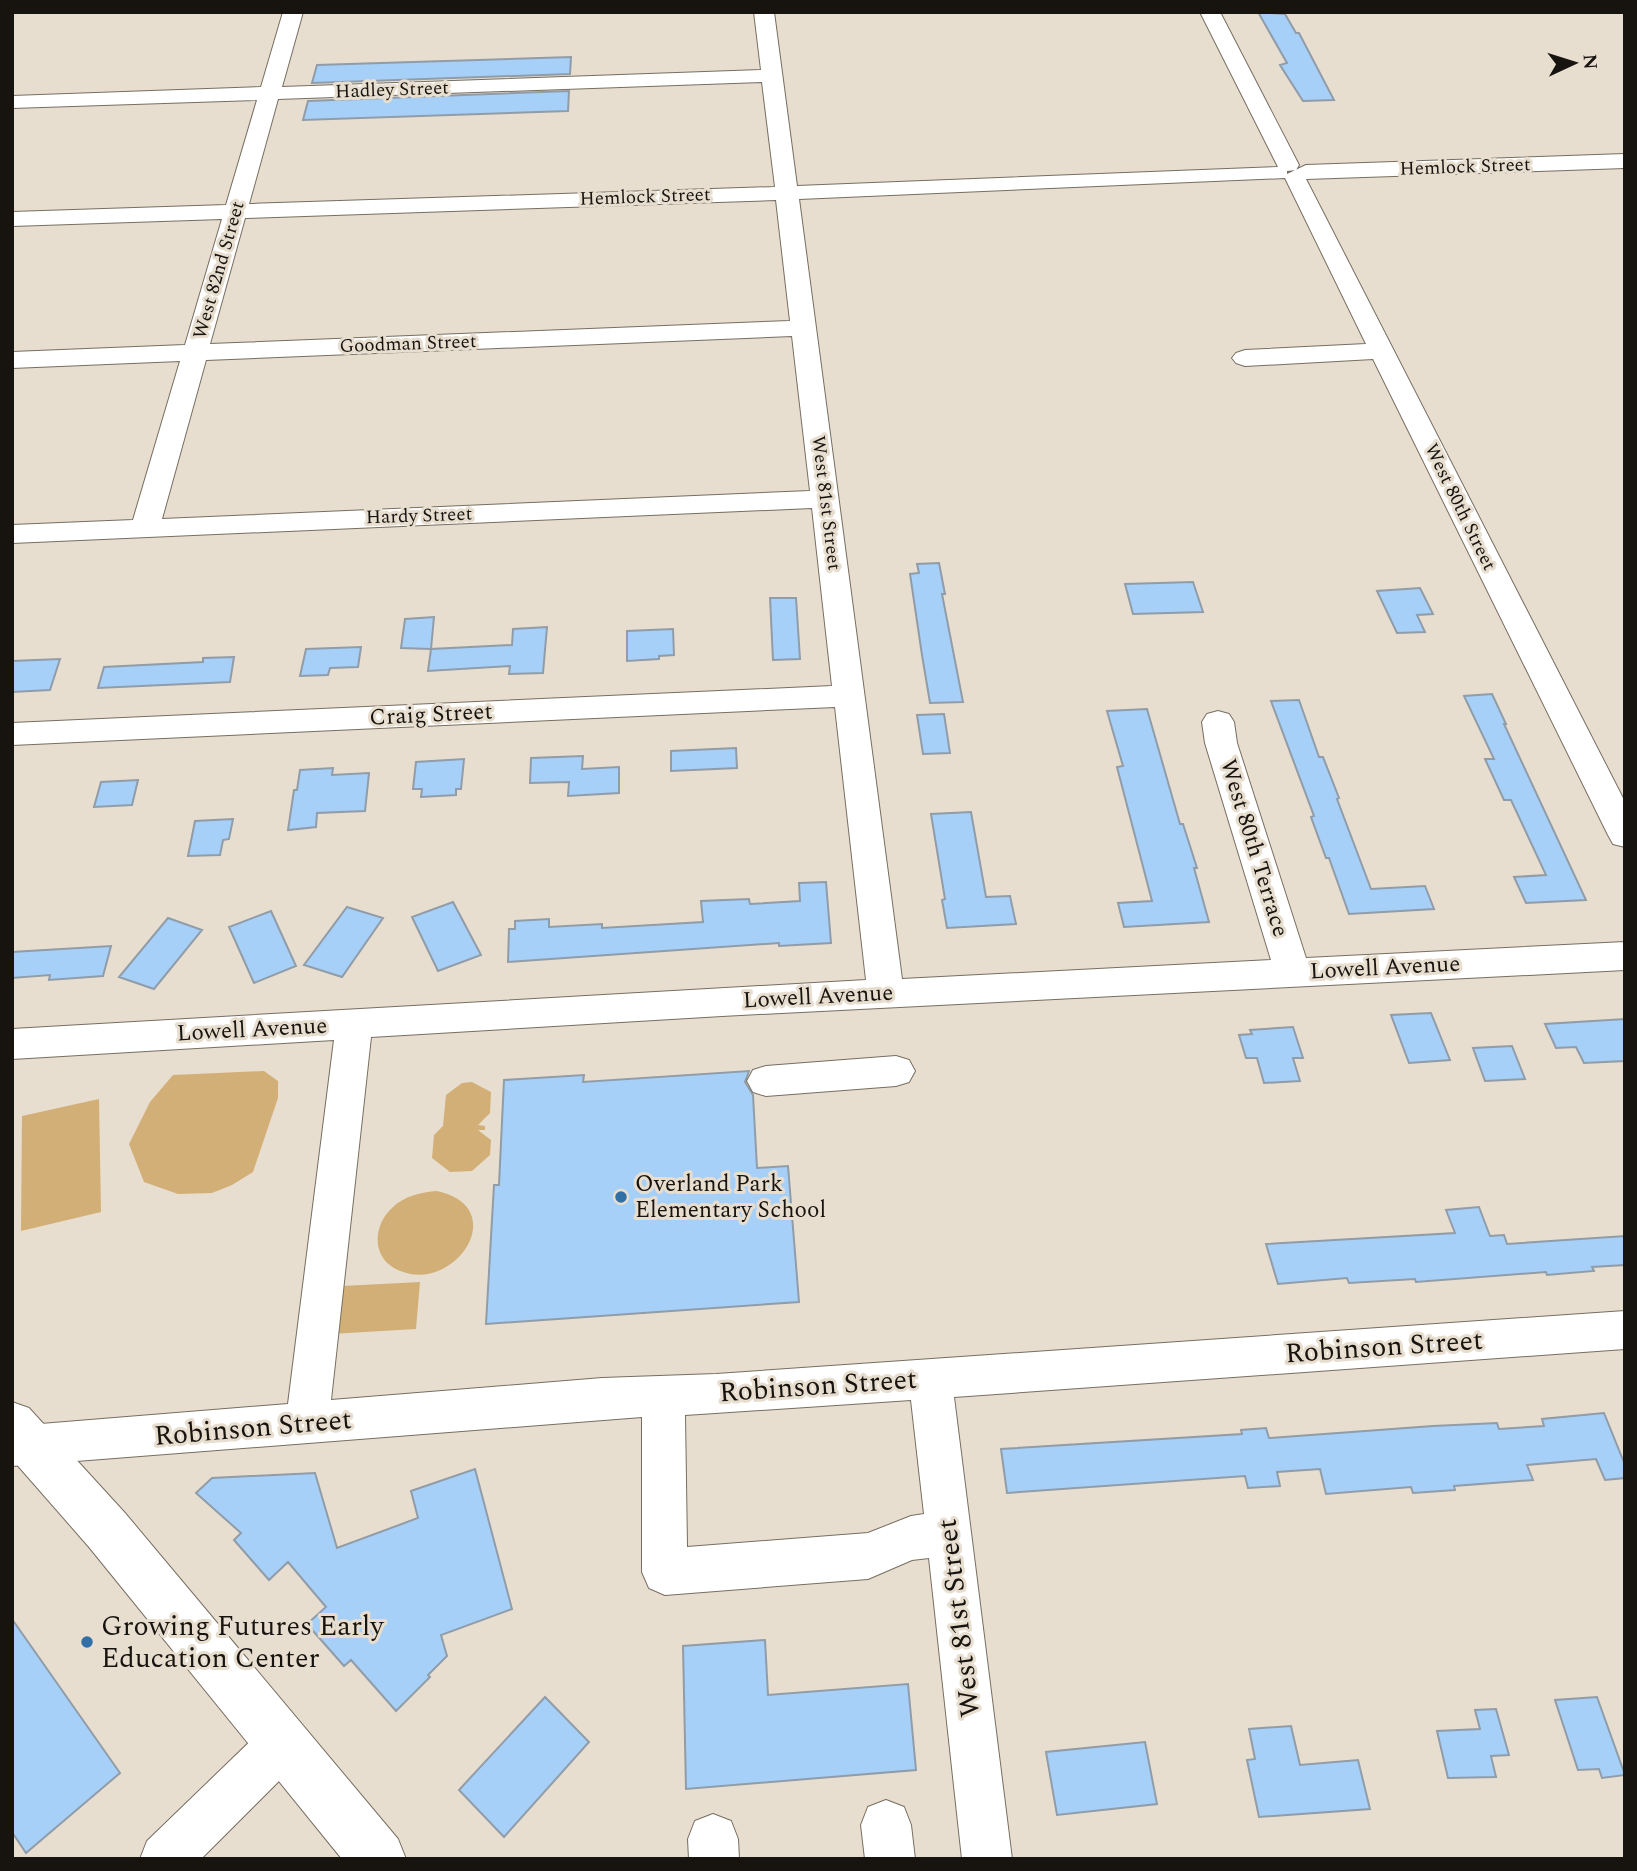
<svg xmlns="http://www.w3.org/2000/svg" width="1637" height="1871" viewBox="0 0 1637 1871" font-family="Spectral,serif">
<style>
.green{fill:#d2af76}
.building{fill:#a7d0f8;stroke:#909ca8;stroke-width:2}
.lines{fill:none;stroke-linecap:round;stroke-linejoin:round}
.minor-casing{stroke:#766e61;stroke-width:2}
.major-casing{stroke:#766e61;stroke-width:2}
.minor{fill:#fff;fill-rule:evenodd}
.major{fill:#fff;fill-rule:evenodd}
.poi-dot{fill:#3170a7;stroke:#e8ded0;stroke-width:2.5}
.labels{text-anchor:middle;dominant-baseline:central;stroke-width:6;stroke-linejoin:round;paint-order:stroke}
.far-street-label{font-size:19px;fill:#17140f;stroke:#e8ded0}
.street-label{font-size:23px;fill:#17140f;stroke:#e8ded0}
.poi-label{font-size:23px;fill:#17140f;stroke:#e8ded0;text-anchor:start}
.near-street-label{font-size:28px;fill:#17140f;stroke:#e8ded0}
.near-poi-label{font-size:28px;fill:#17140f;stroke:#e8ded0;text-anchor:start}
</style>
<rect width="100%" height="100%" fill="#e8ded0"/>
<path class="green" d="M 264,1071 L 278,1081 L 278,1098 L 253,1172 L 232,1185 L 212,1193 L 178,1194 L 144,1182 L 129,1144 L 150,1102 L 173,1075 Z
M 472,1082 L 491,1092 L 490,1113 L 478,1125 L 485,1126 L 485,1130 L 478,1130 L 491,1140 L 490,1155 L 472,1171 L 450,1172 L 432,1158 L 434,1135 L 443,1126 L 446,1095 L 462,1083 Z
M 99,1099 L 101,1212 L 21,1231 L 22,1116 Z
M 437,1191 C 515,1208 451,1300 394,1268 C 371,1255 374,1224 392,1208 C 404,1196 421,1192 437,1191 Z
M 420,1282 L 416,1329 L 297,1336 L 303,1288 Z"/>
<path class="building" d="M 1258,12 L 1285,14 L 1296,33 L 1299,33 L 1334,100 L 1303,101 L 1280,65 L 1287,63 Z
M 571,57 L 570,74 L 312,83 L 317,65 Z
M 569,91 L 568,111 L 303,120 L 308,101 Z
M 939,563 L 945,594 L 942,594 L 963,702 L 930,703 L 922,655 L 910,574 L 919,573 L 917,564 Z
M 1193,582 L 1203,612 L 1133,614 L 1125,584 Z
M 1420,588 L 1433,614 L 1417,615 L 1425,632 L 1397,633 L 1377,591 Z
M 770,598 L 796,598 L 800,659 L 773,660 Z
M 434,617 L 431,649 L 401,648 L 405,619 Z
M 547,627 L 543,673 L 509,674 L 510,666 L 428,671 L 431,649 L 512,645 L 513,629 Z
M 673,629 L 674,655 L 659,656 L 659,659 L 627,661 L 627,631 Z
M 361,647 L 358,667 L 330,668 L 328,675 L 300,676 L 306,649 Z
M 234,657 L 230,682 L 98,688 L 104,667 L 203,662 L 203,658 Z
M 60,659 L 50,690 L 12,692 L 12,661 Z
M 1492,694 L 1506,724 L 1504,724 L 1586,900 L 1526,903 L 1514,877 L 1546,875 L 1511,800 L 1504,800 L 1485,759 L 1494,759 L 1464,696 Z
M 1299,700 L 1319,757 L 1323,757 L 1339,798 L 1337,799 L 1371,889 L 1425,886 L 1434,909 L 1349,914 L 1329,858 L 1326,858 L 1311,817 L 1314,816 L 1271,701 Z
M 1147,709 L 1180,824 L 1183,824 L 1197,868 L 1194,868 L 1209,922 L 1124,927 L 1118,903 L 1152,901 L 1117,767 L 1123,766 L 1107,711 Z
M 944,714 L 950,753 L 923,754 L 917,715 Z
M 736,748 L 737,768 L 671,771 L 671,751 Z
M 583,756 L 582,769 L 619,767 L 619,793 L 568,796 L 569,782 L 530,783 L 531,758 Z
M 464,759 L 461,789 L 456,789 L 456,795 L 421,797 L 422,789 L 413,789 L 416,762 Z
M 333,768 L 332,775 L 369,773 L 365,811 L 317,813 L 316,827 L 288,830 L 294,790 L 297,790 L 300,770 Z
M 138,780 L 132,805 L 94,807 L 101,782 Z
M 971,812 L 986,897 L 1010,896 L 1016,924 L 947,928 L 942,900 L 945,899 L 931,814 Z
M 233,819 L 229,839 L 223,840 L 220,855 L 188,856 L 195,821 Z
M 826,882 L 831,943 L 779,946 L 779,943 L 508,962 L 509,929 L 515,929 L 515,921 L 549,919 L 549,927 L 602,924 L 602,928 L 703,922 L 701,901 L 749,899 L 750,904 L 800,901 L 799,883 Z
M 453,902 L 481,955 L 438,971 L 412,917 Z
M 347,907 L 383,918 L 342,977 L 304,965 Z
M 271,911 L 296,966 L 254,983 L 229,927 Z
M 168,918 L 202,930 L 154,989 L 119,977 Z
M 111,946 L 103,976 L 49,980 L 50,975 L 12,978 L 12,952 Z
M 1431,1013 L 1450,1060 L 1409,1063 L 1391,1015 Z
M 1625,1019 L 1625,1061 L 1584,1063 L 1576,1047 L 1556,1048 L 1545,1024 Z
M 1293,1027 L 1303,1058 L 1293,1058 L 1300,1081 L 1264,1083 L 1257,1058 L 1246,1058 L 1239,1035 L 1252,1034 L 1250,1030 Z
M 1512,1046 L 1525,1079 L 1485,1081 L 1473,1048 Z
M 749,1071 L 745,1082 L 753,1095 L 757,1168 L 788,1166 L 799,1302 L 486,1324 L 494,1185 L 499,1185 L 504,1080 L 584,1075 L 583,1082 Z
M 1479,1207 L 1490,1236 L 1504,1235 L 1507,1244 L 1625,1236 L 1625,1265 L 1592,1267 L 1594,1271 L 1547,1275 L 1546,1272 L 1416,1282 L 1415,1279 L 1349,1283 L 1347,1278 L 1278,1284 L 1266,1244 L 1455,1233 L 1446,1210 Z
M 1604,1413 L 1625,1465 L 1625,1478 L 1605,1480 L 1596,1459 L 1527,1465 L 1533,1480 L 1454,1486 L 1455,1490 L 1413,1493 L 1411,1487 L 1326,1494 L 1320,1469 L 1277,1472 L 1280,1486 L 1248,1488 L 1245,1476 L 1007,1493 L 1001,1449 L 1242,1434 L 1241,1430 L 1266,1428 L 1269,1438 L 1433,1426 L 1497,1423 L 1499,1429 L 1544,1426 L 1542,1419 Z
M 475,1469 L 512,1609 L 441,1635 L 447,1656 L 428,1675 L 430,1677 L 396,1711 L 351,1660 L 344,1666 L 307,1624 L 326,1607 L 288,1562 L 269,1580 L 234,1540 L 241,1533 L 196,1493 L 212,1478 L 315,1473 L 337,1548 L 418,1518 L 411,1491 Z
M 12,1619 L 120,1773 L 26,1853 L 12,1832 Z
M 765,1640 L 768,1695 L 908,1684 L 916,1770 L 686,1789 L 683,1646 Z
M 545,1697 L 589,1742 L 504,1837 L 459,1790 Z
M 1597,1697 L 1625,1775 L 1602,1778 L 1599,1769 L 1578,1770 L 1555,1700 Z
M 1496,1709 L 1509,1755 L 1491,1756 L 1496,1777 L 1448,1778 L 1437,1731 L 1480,1729 L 1475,1710 Z
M 1291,1726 L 1300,1765 L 1358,1760 L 1370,1809 L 1259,1817 L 1247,1760 L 1255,1759 L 1249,1729 Z
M 1145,1742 L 1157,1804 L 1057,1815 L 1046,1752 Z"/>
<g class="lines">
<g class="minor-casing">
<path id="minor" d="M 283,12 L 303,12 L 282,87 L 761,70 L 754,12 L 774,12 L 797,186 L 1278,167 L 1200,12 L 1220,12 L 1299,165 L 1296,170 L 1287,171 L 1287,174 L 1306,165 L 1625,154 L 1625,168 L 1306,179 L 1625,802 L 1625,847 L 1613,844 L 1608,835 L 1373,359 L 1245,366 L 1236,363 L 1232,358 L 1236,353 L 1245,350 L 1366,344 L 1285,178 L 799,199 L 902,979 L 1271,960 L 1205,743 L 1202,722 L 1207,714 L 1218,711 L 1229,714 L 1234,722 L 1237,743 L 1306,958 L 1625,942 L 1625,970 L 722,1016 L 371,1037 L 331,1400 L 602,1378 L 716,1374 L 1625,1311 L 1625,1349 L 954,1397 L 1012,1859 L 962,1859 L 929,1558 L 912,1560 L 868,1579 L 665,1595 L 649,1588 L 642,1572 L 642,1417 L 12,1466 L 12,1428 L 16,1426 L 288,1404 L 334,1040 L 12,1059 L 12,1029 L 866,980 L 835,707 L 12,745 L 12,723 L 832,686 L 812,508 L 12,543 L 12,525 L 133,520 L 180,361 L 12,368 L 12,352 L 185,345 L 222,219 L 12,226 L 12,212 L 226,205 L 257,100 L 12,108 L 12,96 L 261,87 ZM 762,82 L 775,187 L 249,204 L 278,99 ZM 776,200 L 790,321 L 210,344 L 245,218 ZM 792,336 L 810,491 L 162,519 L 206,360 ZM 911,1400 L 924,1514 L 911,1516 L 868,1533 L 687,1547 L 685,1415 Z
M 896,1056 L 909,1060 L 915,1071 L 909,1082 L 896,1086 L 766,1096 L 753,1092 L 747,1081 L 753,1070 L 766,1066 Z
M 283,1719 L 300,1726 L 307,1743 L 300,1760 L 201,1859 L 140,1859 L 147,1841 L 266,1726 Z
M 886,1800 L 904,1807 L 911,1825 L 915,1859 L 865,1859 L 861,1825 L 868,1807 Z
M 713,1814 L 731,1821 L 738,1839 L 739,1859 L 689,1859 L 688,1839 L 695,1821 Z"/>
</g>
<g class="major-casing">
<path id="major" d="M 12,1402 L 29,1408 L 125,1513 L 398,1839 L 406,1859 L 342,1859 L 89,1547 L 12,1459 Z"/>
</g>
<use href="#minor" class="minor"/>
<use href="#major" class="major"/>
</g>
<g class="poi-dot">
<circle cx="621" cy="1197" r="7"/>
<circle cx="87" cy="1642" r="7"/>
</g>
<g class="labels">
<g class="far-street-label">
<text transform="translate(392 90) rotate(-2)">Hadley Street</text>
<text transform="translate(1465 167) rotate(-2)">Hemlock Street</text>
<text transform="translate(645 197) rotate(-2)">Hemlock Street</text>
<text transform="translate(219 270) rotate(-74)">West 82nd Street</text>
<text transform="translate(408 344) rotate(-2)">Goodman Street</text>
<text transform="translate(826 503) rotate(83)">West 81st Street</text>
<text transform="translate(1460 507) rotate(64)">West 80th Street</text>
<text transform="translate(419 516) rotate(-2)">Hardy Street</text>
</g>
<g class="street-label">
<text transform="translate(431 715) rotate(-3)">Craig Street</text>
<text transform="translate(1254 848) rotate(73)">West 80th Terrace</text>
<text transform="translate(1385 968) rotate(-3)">Lowell Avenue</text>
<text transform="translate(818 997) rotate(-3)">Lowell Avenue</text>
<text transform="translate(252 1030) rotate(-3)">Lowell Avenue</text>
</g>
<g class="poi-label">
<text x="635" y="1184">Overland Park<tspan x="635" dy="26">Elementary School</tspan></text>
</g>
<g class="near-street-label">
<text transform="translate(1384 1347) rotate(-4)">Robinson Street</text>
<text transform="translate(818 1386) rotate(-4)">Robinson Street</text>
<text transform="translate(253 1428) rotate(-5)">Robinson Street</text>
<text transform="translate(959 1618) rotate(-97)">West 81st Street</text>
</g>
<g class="near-poi-label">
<text x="101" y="1626">Growing Futures Early<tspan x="101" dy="32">Education Center</tspan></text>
</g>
</g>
<rect width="1637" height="1871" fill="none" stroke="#17140f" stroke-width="28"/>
<g transform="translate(1574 63) rotate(86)" stroke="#e8ded0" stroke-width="5" paint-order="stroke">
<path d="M0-5L12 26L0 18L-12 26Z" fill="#17140f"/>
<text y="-10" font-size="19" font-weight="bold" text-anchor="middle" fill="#17140f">N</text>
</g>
</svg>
